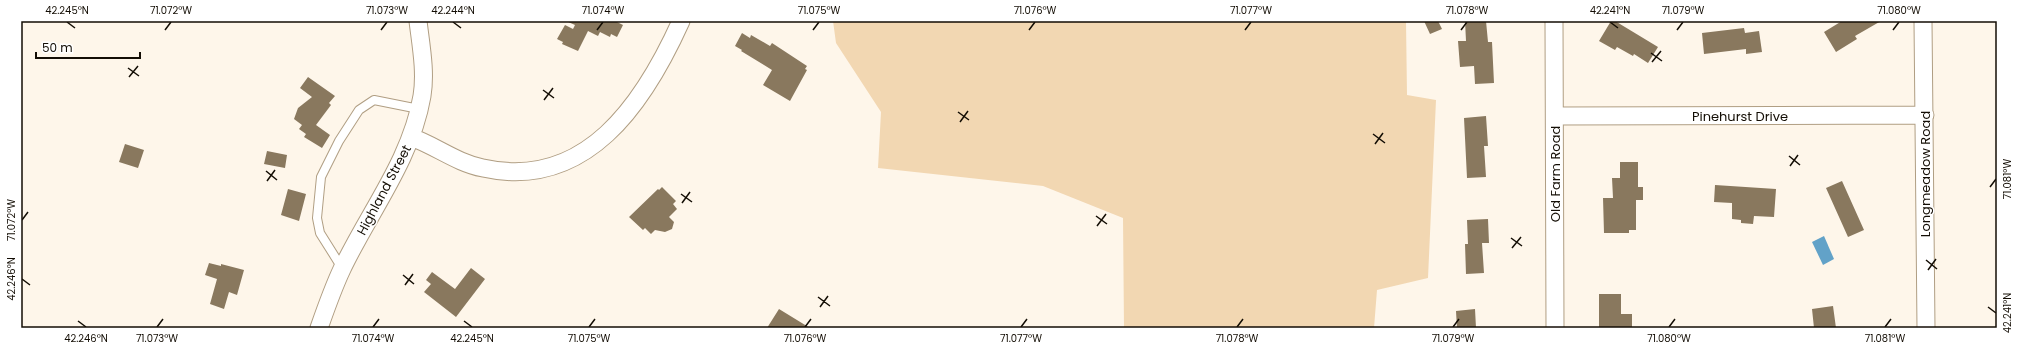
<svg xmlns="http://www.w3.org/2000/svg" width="2018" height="349" viewBox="0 0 2018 349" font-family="Poppins,sans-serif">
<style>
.green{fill:#f2d7b2}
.water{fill:#62a2c8}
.building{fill:#89785e}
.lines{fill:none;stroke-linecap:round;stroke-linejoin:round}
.service-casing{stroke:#b09e83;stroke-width:10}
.minor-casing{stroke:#b09e83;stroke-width:19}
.service{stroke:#fff;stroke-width:8}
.minor{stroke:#fff;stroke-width:17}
.ticks{fill:none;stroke:#130d04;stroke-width:1.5}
.labels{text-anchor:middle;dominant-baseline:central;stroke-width:3;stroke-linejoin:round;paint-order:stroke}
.street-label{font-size:13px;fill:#130d04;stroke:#fff}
.neatline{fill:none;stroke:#130d04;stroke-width:1.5}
.ticks-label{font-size:10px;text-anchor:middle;fill:#130d04}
</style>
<rect width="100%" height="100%" fill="#fef6ea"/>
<path class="green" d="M 833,21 L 1406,21 L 1407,95 L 1436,100 L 1428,278 L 1377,290 L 1374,328 L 1124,328 L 1123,218 L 1043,186 L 878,168 L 881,112 L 836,43 Z"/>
<path class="water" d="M 1824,236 L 1834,259 L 1823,265 L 1812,242 Z"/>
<path class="building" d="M 566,21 L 615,21 L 623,25 L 617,37 L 611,34 L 610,37 L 600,32 L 598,36 L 588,31 L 578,51 L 562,44 L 563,42 L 557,39 L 565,25 L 573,29 L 575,25 Z
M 1424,21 L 1438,21 L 1442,29 L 1430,34 Z
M 1465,21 L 1486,21 L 1488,42 L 1492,42 L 1494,83 L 1475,84 L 1474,66 L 1460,67 L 1458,41 L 1466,41 Z
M 1611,21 L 1615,21 L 1658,47 L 1648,63 L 1634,54 L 1633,56 L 1617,47 L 1615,50 L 1599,41 Z
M 1842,21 L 1881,21 L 1855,36 L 1857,39 L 1836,52 L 1824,32 Z
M 1744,28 L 1745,33 L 1759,31 L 1762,52 L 1746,54 L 1746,49 L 1704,54 L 1702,33 Z
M 742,33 L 750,38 L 751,35 L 770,46 L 772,43 L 807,66 L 805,69 L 807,70 L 790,101 L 763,85 L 772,70 L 741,51 L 742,50 L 735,46 Z
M 308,77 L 335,96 L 329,103 L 331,105 L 316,125 L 330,135 L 322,148 L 304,137 L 306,134 L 299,129 L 302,125 L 294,119 L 298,108 L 312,97 L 300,88 Z
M 1486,116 L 1488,146 L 1484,146 L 1486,177 L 1467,178 L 1464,118 Z
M 125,144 L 144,150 L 138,168 L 119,162 Z
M 267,151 L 287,155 L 285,168 L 264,164 Z
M 1620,162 L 1638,162 L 1638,187 L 1643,187 L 1643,200 L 1636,200 L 1636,230 L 1629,230 L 1629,233 L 1604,233 L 1603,198 L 1613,198 L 1612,178 L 1620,178 Z
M 1842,181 L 1864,230 L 1848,237 L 1826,188 Z
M 1715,185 L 1776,189 L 1774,217 L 1754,216 L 1753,224 L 1741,223 L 1741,220 L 1732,219 L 1732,203 L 1714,202 Z
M 662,187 L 676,201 L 673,204 L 677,209 L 669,217 L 674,222 L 672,229 L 665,232 L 655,230 L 651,234 L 645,228 L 643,230 L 629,217 L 658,189 L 659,190 Z
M 288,189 L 306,194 L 299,221 L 281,215 Z
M 1488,219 L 1489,243 L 1482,243 L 1484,273 L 1466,274 L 1465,244 L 1468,244 L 1467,220 Z
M 209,263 L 221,266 L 221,264 L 244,270 L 237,295 L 229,292 L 224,309 L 210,304 L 217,279 L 205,275 Z
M 471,268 L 485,279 L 456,317 L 424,292 L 431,284 L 426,280 L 432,272 L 455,289 Z
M 1599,294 L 1621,294 L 1621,314 L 1632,314 L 1632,327 L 1599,328 Z
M 1833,306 L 1836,328 L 1814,328 L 1812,309 Z
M 779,309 L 810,328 L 767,328 Z
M 1475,309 L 1476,328 L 1457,328 L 1456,311 Z"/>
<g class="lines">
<g class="service-casing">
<path id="service" d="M 342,268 L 320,233 L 317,218 L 321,177 L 339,141 L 359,110 L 374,100 L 419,109"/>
</g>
<g class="minor-casing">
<path id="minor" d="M 1554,21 L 1555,328
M 1923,21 L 1926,328
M 1555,116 L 1925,115
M 411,137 C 436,146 457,163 483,168 C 586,191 644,103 681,21
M 319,328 C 326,308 333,288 342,269 C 369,212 411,160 422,96 C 426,72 421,46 418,21"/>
</g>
<use href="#service" class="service"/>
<use href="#minor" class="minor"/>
</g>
<path class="ticks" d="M 67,22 L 75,28M 453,22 L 461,28M 1610,22 L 1618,28M 165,30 L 171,22M 381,30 L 387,22M 597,30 L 603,22M 813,30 L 819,22M 1029,30 L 1035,22M 1245,30 L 1251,22M 1461,30 L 1467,22M 1677,30 L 1683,22M 1893,30 L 1899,22M 1651,53 L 1662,61M 1652,62 L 1661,51M 128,68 L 139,76M 129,77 L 138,66M 543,90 L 554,98M 544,100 L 553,88M 958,112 L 969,120M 960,122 L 968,111M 1373,134 L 1385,143M 1375,144 L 1383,133M 1789,156 L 1800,165M 1790,166 L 1798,155M 266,171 L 277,180M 267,181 L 275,170M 1990,187 L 1996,179M 681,194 L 692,202M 682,203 L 690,192M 1096,216 L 1107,224M 22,220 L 28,212M 1097,226 L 1106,214M 1511,238 L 1522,246M 1512,248 L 1521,237M 1926,260 L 1937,269M 1928,270 L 1936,259M 403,275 L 414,284M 22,279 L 30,285M 405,285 L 413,274M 818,297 L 830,306M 820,307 L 828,296M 1988,307 L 1996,313M 78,321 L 86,327M 464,321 L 472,327M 157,327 L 163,319M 373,327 L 379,319M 589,327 L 595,319M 805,327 L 811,319M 1021,327 L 1027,319M 1237,327 L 1243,319M 1453,327 L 1459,319M 1669,327 L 1675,319M 1885,327 L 1891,319"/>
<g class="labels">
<g class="street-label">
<text x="1740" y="116">Pinehurst Drive</text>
<text transform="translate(1555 174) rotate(-90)">Old Farm Road</text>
<text transform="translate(1925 174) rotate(-90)">Longmeadow Road</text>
<text transform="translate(384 190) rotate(-62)">Highland Street</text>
</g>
</g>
<rect width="2018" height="349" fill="none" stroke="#ffffff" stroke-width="44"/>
<path d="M36 52v6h104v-6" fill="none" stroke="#130d04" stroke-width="2"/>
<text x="42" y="52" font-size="12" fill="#130d04" stroke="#ffffff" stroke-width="3" paint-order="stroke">50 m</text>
<rect x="22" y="22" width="1974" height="305" class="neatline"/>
<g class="ticks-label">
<text x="67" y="14">42.245°N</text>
<text x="171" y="14">71.072°W</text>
<text x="387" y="14">71.073°W</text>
<text x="453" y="14">42.244°N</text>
<text x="603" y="14">71.074°W</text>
<text x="819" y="14">71.075°W</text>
<text x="1035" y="14">71.076°W</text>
<text x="1251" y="14">71.077°W</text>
<text x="1467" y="14">71.078°W</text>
<text x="1610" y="14">42.241°N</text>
<text x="1683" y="14">71.079°W</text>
<text x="1899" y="14">71.080°W</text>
<text transform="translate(2007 179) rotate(-90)" y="4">71.081°W</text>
<text transform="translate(11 220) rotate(-90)" y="4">71.072°W</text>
<text transform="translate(11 279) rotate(-90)" y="4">42.246°N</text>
<text transform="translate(2007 313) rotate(-90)" y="4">42.241°N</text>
<text x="86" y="342">42.246°N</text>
<text x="157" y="342">71.073°W</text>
<text x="373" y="342">71.074°W</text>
<text x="472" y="342">42.245°N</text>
<text x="589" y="342">71.075°W</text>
<text x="805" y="342">71.076°W</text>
<text x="1021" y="342">71.077°W</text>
<text x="1237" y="342">71.078°W</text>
<text x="1453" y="342">71.079°W</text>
<text x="1669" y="342">71.080°W</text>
<text x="1885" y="342">71.081°W</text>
</g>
</svg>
